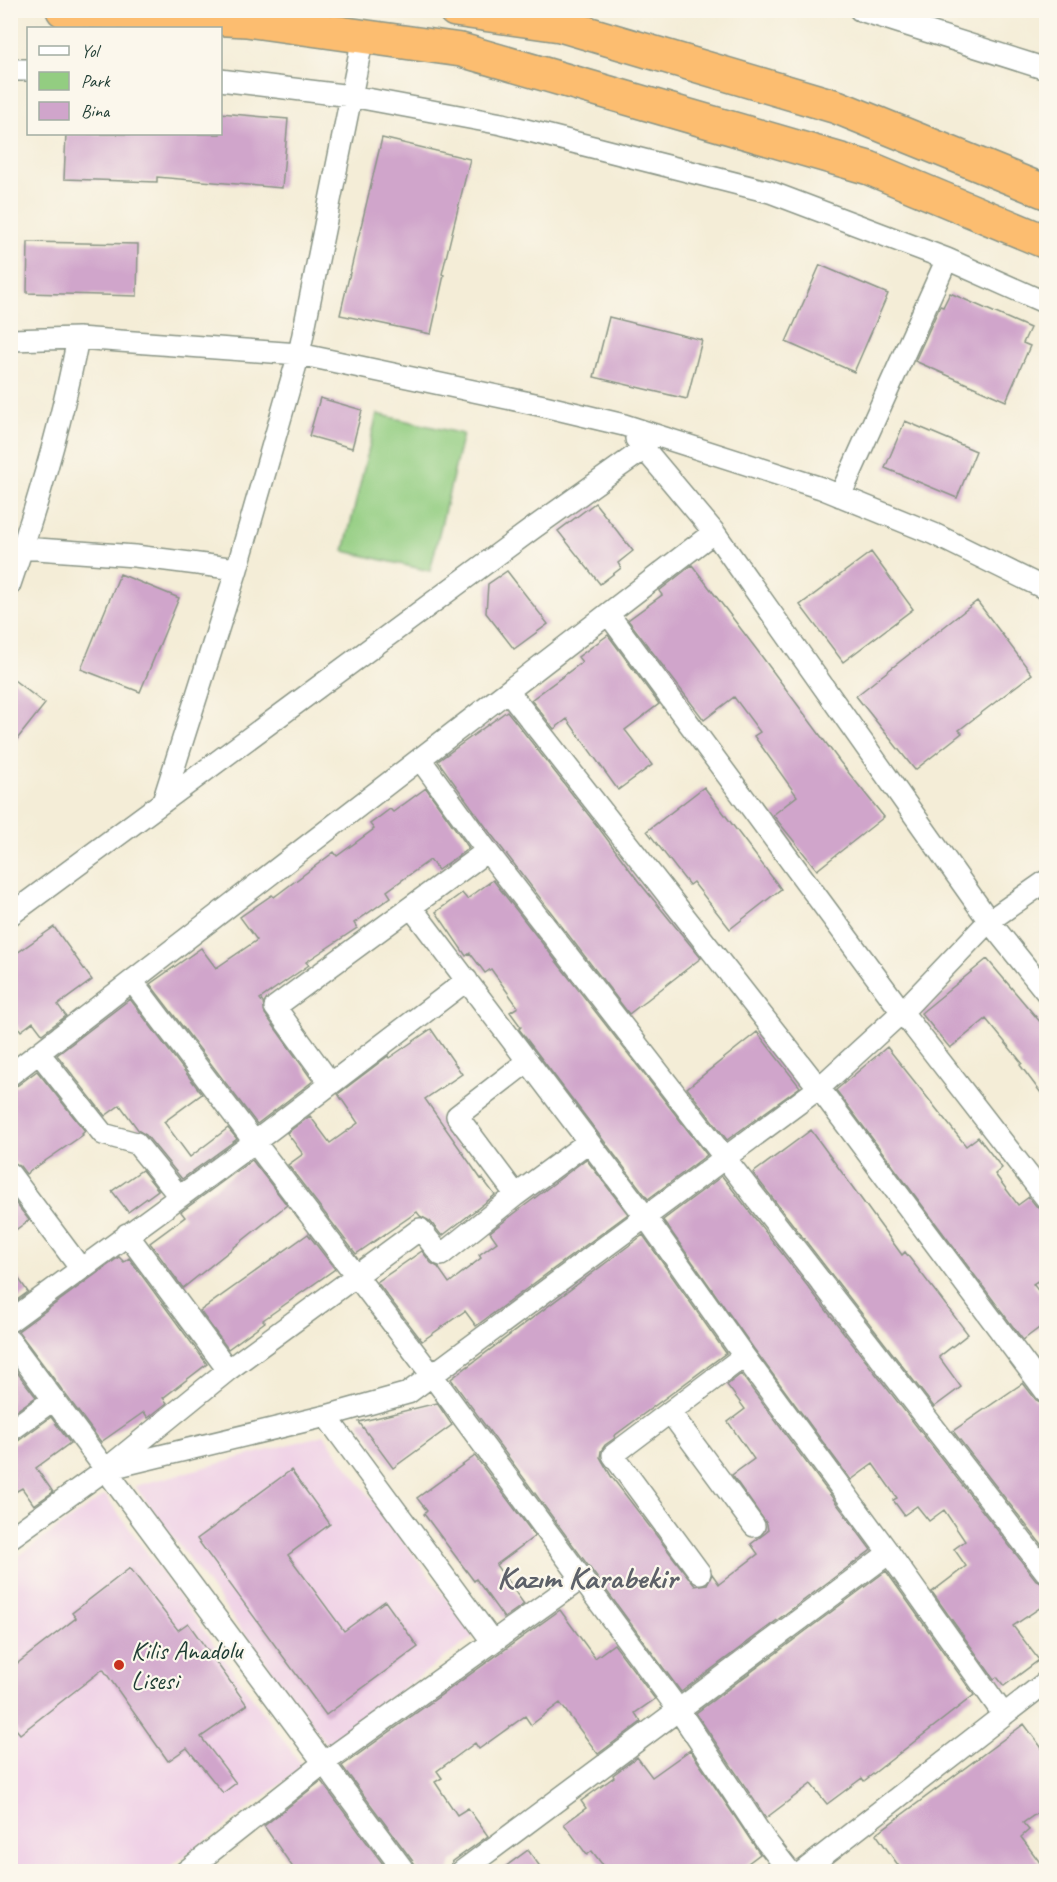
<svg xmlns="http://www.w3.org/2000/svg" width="1057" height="1882" viewBox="0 0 1057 1882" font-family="Caveat,sans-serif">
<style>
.built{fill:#efd0e6}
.green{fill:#93cd81;stroke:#59855a;stroke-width:1.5}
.building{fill:#d0a5cb}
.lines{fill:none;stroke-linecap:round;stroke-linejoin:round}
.street-casing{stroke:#8a9586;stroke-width:24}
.highway-casing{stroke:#8a9586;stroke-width:36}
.street{stroke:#fff;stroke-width:21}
.highway{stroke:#fcbd6f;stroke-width:33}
.poi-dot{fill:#c8321e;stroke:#fbf7ec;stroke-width:2}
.labels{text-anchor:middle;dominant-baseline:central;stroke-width:4.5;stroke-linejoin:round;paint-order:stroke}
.poi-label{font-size:26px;fill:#1f3d34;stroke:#fbf7ec;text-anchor:start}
.district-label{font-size:32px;font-weight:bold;fill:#5d6169;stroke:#fbf7ec}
</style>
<rect width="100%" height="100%" fill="#fbf7ec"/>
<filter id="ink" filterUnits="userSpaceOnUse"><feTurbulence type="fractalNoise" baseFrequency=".0167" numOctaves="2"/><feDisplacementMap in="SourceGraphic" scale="12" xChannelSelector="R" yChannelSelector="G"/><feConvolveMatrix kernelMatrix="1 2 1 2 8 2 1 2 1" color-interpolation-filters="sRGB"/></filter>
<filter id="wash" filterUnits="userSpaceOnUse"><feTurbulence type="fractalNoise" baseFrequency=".008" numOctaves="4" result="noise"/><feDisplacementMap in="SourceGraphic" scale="24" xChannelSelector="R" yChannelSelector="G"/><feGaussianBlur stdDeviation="1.35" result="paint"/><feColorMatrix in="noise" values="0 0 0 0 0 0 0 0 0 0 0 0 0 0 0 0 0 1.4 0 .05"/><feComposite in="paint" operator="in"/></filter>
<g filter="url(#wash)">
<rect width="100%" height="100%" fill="#f4edd7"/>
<path class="built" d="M 324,1435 L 474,1636 L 327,1745 L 135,1486 Z
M 105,1495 L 303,1767 L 164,1871 L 11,1871 L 10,1562 Z"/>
<path class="green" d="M 377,414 L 463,434 L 430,571 L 344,551 Z"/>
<g id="blocks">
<path class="building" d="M 220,113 L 288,119 L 282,188 L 157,177 L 157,182 L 64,179 L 66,134 L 220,134 Z
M 382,138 L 470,159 L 442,274 L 444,275 L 431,334 L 340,315 Z
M 28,242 L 138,244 L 137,296 L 27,293 Z
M 820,265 L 888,294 L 854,372 L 786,342 Z
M 950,293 L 1030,328 L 1023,343 L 1030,346 L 1006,401 L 915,361 L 940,306 L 943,307 Z
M 609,317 L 702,340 L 687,399 L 594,377 Z
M 320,398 L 362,410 L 352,448 L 309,436 Z
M 905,421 L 976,451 L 957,498 L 885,468 Z
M 595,503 L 633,551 L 618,563 L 621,568 L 600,584 L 558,531 Z
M 871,552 L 913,609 L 843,662 L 800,605 Z
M 692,565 L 757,650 L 840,762 L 884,817 L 817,870 L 773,815 L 797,796 L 754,736 L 760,732 L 734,697 L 704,720 L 628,620 L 662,595 L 659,591 Z
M 507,571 L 548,624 L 514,649 L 486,613 L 488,584 Z
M 120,574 L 179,598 L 140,692 L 81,669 Z
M 977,601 L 1032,674 L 959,730 L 962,733 L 915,770 L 856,696 Z
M 608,635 L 659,704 L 625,730 L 652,765 L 618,790 L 567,719 L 554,729 L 531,700 L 582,662 L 578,657 Z
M 10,677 L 45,704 L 10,748 Z
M 507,711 L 598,827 L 639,882 L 701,958 L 629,1014 L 491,834 L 438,761 Z
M 704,787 L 781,889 L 730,929 L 693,882 L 689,885 L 647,831 Z
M 426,788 L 469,848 L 438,870 L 430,860 L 387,891 L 391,897 L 354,923 L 357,928 L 306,962 L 309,965 L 260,999 L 263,1003 L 265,1014 L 313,1081 L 257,1124 L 150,984 L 201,948 L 216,968 L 257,940 L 240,917 L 272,895 L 274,897 L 334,852 L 337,856 L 374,829 L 370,824 L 390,809 L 393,812 Z
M 493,880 L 707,1155 L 648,1199 L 519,1029 L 521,1027 L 510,1012 L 518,1007 L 491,969 L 485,973 L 470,953 L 466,956 L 436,912 L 462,893 L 467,899 Z
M 54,927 L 92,980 L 58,1005 L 66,1016 L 42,1034 L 33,1022 L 21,1031 L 10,1016 L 10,958 Z
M 987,959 L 1047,1030 L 1047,1101 L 1020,1065 L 1022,1063 L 986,1019 L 950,1048 L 921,1013 Z
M 130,999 L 202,1094 L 164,1122 L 190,1157 L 228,1128 L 237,1139 L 182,1179 L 146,1135 L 139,1131 L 120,1105 L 105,1116 L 57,1055 Z
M 431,1029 L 462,1074 L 425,1099 L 481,1179 L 482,1178 L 495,1195 L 442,1236 L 430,1221 L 420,1216 L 417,1212 L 356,1254 L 288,1165 L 303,1154 L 287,1133 L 310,1116 L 330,1143 L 358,1123 L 338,1094 L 388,1056 L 389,1058 Z
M 757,1032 L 800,1087 L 727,1140 L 687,1088 Z
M 887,1047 L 966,1146 L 978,1137 L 1002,1168 L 995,1174 L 1018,1205 L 1029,1197 L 1036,1206 L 1047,1211 L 1047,1275 L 1033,1284 L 1047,1302 L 1047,1322 L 1023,1340 L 836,1090 Z
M 37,1071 L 85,1131 L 82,1134 L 83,1135 L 26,1174 L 20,1166 L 10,1160 L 10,1088 L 18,1085 Z
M 811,1130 L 902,1255 L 905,1252 L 968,1334 L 939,1357 L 961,1387 L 934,1407 L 753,1173 Z
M 586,1159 L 628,1214 L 476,1326 L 465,1311 L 422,1341 L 377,1282 L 422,1251 L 431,1263 L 438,1267 L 449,1283 L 481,1258 L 479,1255 L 497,1242 L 490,1232 Z
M 252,1160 L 287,1205 L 183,1288 L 150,1243 L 185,1217 L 181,1212 Z
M 142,1170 L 158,1190 L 128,1212 L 112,1191 Z
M 722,1176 L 1036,1580 L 1047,1585 L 1047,1603 L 1013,1626 L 1039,1660 L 1004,1686 L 997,1677 L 994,1679 L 932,1592 L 966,1566 L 954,1549 L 965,1541 L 944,1510 L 929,1521 L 917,1506 L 904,1515 L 893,1500 L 897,1498 L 873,1464 L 851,1480 L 754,1349 L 663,1220 Z
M 10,1196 L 29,1220 L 10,1234 Z
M 308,1234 L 335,1269 L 263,1320 L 265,1322 L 228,1349 L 200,1311 Z
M 643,1235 L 726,1353 L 614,1436 L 615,1438 L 605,1445 L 601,1451 L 600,1457 L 611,1476 L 695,1586 L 707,1584 L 712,1574 L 719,1584 L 758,1554 L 751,1544 L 768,1531 L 767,1524 L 732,1475 L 754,1459 L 728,1422 L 745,1409 L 727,1385 L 741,1374 L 871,1550 L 681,1692 L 451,1379 Z
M 119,1257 L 124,1262 L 129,1258 L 207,1364 L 163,1398 L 167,1403 L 148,1418 L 144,1412 L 101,1442 L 18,1331 Z
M 10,1266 L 28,1292 L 10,1305 Z
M 10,1363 L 36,1397 L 10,1415 Z
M 1023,1383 L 1036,1400 L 1047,1405 L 1047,1552 L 953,1431 Z
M 437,1403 L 452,1425 L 393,1468 L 359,1422 Z
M 51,1417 L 70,1443 L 36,1468 L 53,1492 L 34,1505 L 22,1488 L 10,1495 L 10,1444 L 18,1441 Z
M 475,1456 L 535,1536 L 496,1565 L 524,1604 L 504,1618 L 476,1579 L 474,1581 L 424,1514 L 427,1511 L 417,1498 Z
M 291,1470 L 330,1524 L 288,1555 L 344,1631 L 385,1601 L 418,1647 L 326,1715 L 197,1539 Z
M 130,1568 L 178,1630 L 188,1623 L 247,1705 L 201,1737 L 236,1783 L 223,1793 L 187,1748 L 168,1761 L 103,1669 L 20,1734 L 10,1722 L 10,1669 L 76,1618 L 72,1613 Z
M 886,1571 L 974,1695 L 864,1781 L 862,1778 L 827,1804 L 811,1784 L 766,1818 L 696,1713 Z
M 560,1610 L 595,1658 L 614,1644 L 655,1699 L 635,1713 L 641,1722 L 598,1754 L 560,1703 L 531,1725 L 525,1716 L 479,1749 L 475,1743 L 437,1771 L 442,1778 L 435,1782 L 457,1815 L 468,1808 L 488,1836 L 452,1862 L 449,1872 L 418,1872 L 415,1864 L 342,1766 Z
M 1024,1724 L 1047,1755 L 1047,1806 L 1023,1823 L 1029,1830 L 1021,1837 L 1047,1872 L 903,1872 L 876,1834 Z
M 690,1750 L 760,1854 L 736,1872 L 608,1872 L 592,1851 L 587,1855 L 564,1824 L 586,1808 L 581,1801 L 614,1777 L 613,1775 L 637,1757 L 652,1777 Z
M 321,1781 L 389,1872 L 296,1872 L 264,1826 Z
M 528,1850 L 544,1872 L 498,1872 Z"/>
</g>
</g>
<g filter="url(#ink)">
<use href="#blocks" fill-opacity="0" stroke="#8a9586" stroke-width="1.5"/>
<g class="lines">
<g class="street-casing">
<path id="street" d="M 860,10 L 1046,69
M 10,70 L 28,70
M 220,80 L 351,96 L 502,124 L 770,192 L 947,259 L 1046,303
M 10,340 L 78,338 L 299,354 L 544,406 L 624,425 L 821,488 L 934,534 L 1046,589
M 636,439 L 714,532 L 989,921 L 1046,992
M 840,496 L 947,259
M 11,549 L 23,548 L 135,556 L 237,569
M 10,584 C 38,504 62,421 78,338
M 609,615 L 902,1012 L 1046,1198
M 508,691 L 819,1088 L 1046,1392
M 420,759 L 487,851 L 1046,1572
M 163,802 L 237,569 L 299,354 L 363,37
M 411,907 L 645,1216 L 744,1356 L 889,1553 L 1004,1715
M 10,915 L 532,529 L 644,449
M 132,981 L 431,1374 L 678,1709 L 765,1840 L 790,1872
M 39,1053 L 103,1134 L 136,1143 L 179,1196
M 10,1075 L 714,532
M 331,1084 L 275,1007 L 487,851
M 10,1174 L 81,1269
M 516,1195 L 457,1116 L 528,1061
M 127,1234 L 228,1370
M 10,1321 L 256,1141 L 467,980
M 10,1341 L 405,1872
M 670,1412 L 754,1526
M 326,1416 L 492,1641
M 10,1431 L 54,1399
M 110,1466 L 228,1370 L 420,1229 L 441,1255 L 516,1195 L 588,1142
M 10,1538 L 106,1469 L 326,1416 L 408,1393 L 819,1088 L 902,1012 L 989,921 L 1046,881
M 700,1573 L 613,1455 L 744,1356
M 185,1872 L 325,1762 L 582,1578
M 461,1872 L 889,1553
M 802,1872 L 1046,1682"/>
</g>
<g class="highway-casing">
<path id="highway" d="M 63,10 L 246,20 L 461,50 L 869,168 L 1046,242
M 455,10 L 560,25 L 837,107 L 1046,192"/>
</g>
<use href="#street" class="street"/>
<use href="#highway" class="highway"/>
</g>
</g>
<circle class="poi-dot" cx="119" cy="1665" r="6"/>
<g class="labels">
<g class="poi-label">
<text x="131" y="1650">Kilis Anadolu<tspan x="131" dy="30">Lisesi</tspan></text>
</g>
<g class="district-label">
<text x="587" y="1577">Kazım Karabekir</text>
</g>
</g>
<rect width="1057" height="1882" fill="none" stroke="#fbf7ec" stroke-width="36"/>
<rect x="27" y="27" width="195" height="108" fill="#fbf7ec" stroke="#a3ada2" stroke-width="1.5"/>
<rect x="39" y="46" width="30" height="9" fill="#ffffff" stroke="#a3ada2" stroke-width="1.5"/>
<text x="81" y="57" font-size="18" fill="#1f3d34">Yol</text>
<rect x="39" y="72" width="30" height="18" fill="#93cd81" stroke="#a3ada2" stroke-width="1.5"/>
<text x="81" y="87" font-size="18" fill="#1f3d34">Park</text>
<rect x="39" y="102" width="30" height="18" fill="#d0a5cb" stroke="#a3ada2" stroke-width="1.5"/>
<text x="81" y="117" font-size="18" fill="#1f3d34">Bina</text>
</svg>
